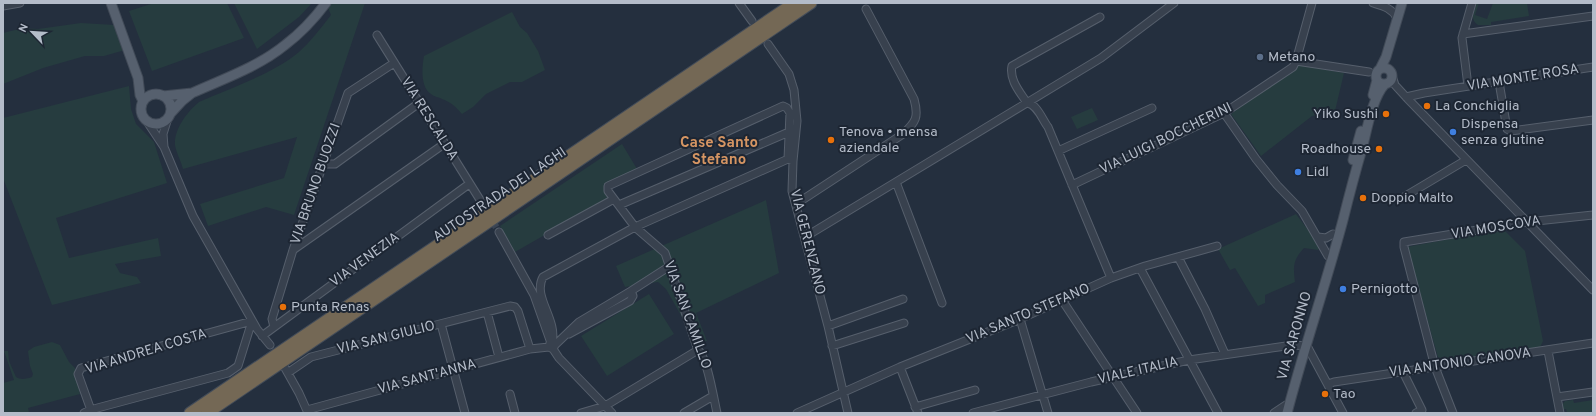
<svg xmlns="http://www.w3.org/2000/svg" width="1596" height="416" viewBox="0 0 1596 416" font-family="Overpass,sans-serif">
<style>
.green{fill:#263c3f}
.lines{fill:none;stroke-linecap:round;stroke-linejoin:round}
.minor-tunnel{stroke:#3a4453;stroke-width:7;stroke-dasharray:7 3.5;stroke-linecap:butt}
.minor-casing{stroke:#565f6c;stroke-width:9}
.major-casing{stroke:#414a57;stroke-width:11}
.highway-casing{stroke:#434c59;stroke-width:13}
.minor{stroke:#38414e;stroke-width:7}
.major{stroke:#56606e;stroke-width:9}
.highway{stroke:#746855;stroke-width:11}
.service-dot{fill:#5c6f8a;stroke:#1d2633;stroke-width:1.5}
.food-dot{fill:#e8710a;stroke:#1d2633;stroke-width:1.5}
.shop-dot{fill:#3f7fe0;stroke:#1d2633;stroke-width:1.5}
.labels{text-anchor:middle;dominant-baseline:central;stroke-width:4;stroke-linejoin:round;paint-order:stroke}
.poi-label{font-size:14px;fill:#b4bcc9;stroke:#1d2633;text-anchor:start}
.street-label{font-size:14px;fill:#b4bcc9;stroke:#1d2633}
.neighbourhood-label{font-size:15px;font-weight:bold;fill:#d59563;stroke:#1d2633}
</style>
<rect width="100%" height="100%" fill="#242f3e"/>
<path class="green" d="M 154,3 L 227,3 L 244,38 L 152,71 L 129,11 Z
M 234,3 L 312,3 L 299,17 L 257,49 Z
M 332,3 L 365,3 L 294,215 L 266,207 L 208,226 L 200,204 L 284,178 L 297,137 L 183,169 C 181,161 176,152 175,145 C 174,129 187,112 199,102 C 230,88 273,74 299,52 C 311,41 321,28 331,15 L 328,8 Z
M 1477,3 L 1479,3 L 1475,15 L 1487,19 L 1493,3 L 1527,3 L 1529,16 L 1491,22 L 1491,25 L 1478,25 C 1469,19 1474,11 1477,3 Z
M 512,12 L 520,27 L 527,33 L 538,51 L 545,70 L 522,82 L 510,82 L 486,94 L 473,107 L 462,114 C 456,107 451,102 442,99 C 439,97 434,97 431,94 C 420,87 422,67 424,56 Z
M 81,23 L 115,25 L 125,50 L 104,56 L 85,56 L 43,68 L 3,84 L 3,33 C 15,29 26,28 38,29 Z
M 1300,65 L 1344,73 L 1335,111 L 1312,116 L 1261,156 L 1231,114 Z
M 129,86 L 131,109 L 136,124 L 154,142 L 167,183 L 56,218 L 69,258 L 158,238 L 161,256 L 115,264 L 120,273 L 137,277 L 141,283 L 52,305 L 3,178 L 3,118 Z
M 1092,108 L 1098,120 L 1077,129 L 1071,117 Z
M 622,144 L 637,169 L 607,184 L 604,192 L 609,198 L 515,252 L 500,226 Z
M 766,200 L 779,273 L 696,313 L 707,341 L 696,342 L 666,289 L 658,282 L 625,287 L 616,266 Z
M 1296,214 L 1320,246 L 1318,250 L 1304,248 C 1293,260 1293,266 1295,282 L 1265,295 L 1265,303 L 1258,306 L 1235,268 L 1230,270 L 1218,249 Z
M 1503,229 L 1525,251 L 1543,341 L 1540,347 L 1439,361 L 1407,247 Z
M 649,294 L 674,334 L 607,376 L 581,336 Z
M 52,342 L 60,345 L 69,362 L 75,368 L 80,394 L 28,408 L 29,413 L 3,413 L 3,383 L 14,380 L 4,351 L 8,351 L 9,361 L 16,377 C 20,380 27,379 32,377 L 33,374 L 30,366 L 28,351 L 34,347 Z
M 1573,400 L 1574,403 L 1593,400 L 1593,413 L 1567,413 L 1566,409 L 1562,410 L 1562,405 L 1565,401 Z"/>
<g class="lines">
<path class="minor-tunnel" d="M 482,203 L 499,232"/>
<g class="minor-casing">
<path id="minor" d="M 739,3 L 752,21
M 1373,3 C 1383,6 1392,8 1397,18
M 3,6 L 20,3
M 1100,17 L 1012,66 C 1009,80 1020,92 1027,103 C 1037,104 1042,119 1048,127 L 1111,278
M 1463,34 L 1593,16
M 377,35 L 482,203
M 768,44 L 789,74 L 794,90 L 797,121 L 793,161 L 792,191 L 828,326 L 848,413
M 1296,61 L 1369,72
M 1392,76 L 1395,85 L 1406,97 L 1593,290
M 1499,82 L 1507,129 L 1511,131 L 1593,120
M 1468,86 L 1462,38 L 1472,3
M 1406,97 L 1424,93 L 1593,67
M 1224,113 L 1256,159 L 1277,185 L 1302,211 L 1328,256
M 148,123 L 164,147 L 193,216 L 257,329 L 270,345
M 164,147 L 163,134 L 168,118
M 1058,151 L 1152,108
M 323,164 L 335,164 L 419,103
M 896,182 L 942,303
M 1072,185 L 1224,113 L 1293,67 L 1296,61 L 1312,3
M 1402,198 L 1466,160
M 796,204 L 903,134 C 916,122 919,117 914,99 L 866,9
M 619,205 L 789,132
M 499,232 L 534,295 L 551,343 L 555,345 L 553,349 L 549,347 L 550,343
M 548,235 L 614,199
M 805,237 L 1101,58 L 1174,3
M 1318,237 L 1326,238 L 1333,234
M 293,250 L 444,144
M 1178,257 L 1205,309 L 1225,354
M 1140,268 L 1218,413
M 1062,300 L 1137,413
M 487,312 L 499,357
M 1020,319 L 1048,413
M 441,324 L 465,413
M 828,326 L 903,299
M 274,327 L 272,319 L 293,250 L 348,93 L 394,63
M 569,334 L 630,301 L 633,296 L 631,291
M 262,336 L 469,184
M 552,343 C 558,319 532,297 543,277 L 635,227 L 788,159 L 793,161
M 555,345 L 579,322 L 631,291 L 670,266
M 832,346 L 904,323
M 553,349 L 559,358 L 612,413
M 1548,351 L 1560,413
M 900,367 L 918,413
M 285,368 L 299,393 L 308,413
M 289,372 L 311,357 L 510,306 L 515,307 L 518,311 L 530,349
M 1403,372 L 1422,410 L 1416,413
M 1328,384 L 1334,382 L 1593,343
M 510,394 L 515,413
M 1557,397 L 1593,392
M 915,407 L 975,390
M 307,410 L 530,349 L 549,347
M 84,413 L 90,410 L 228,373 L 238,366 L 252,321
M 92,413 L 78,374 L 81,368 L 252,321
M 581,413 L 605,406 L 698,350
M 684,413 L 713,396
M 717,413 C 714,400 707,356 698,350 L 665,253 L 635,227 L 608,191 L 608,186 L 783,106 L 787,108 L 790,113 L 788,159
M 797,413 L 900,367 L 1020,319 L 1111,278 L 1145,266 L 1217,246
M 973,413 L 1091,382 L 1189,360 L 1293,345 L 1307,346 L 1343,413
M 1274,413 L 1286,405 L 1290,404
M 1453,413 L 1435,367 L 1404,247 L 1404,242 L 1527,222 L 1593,215"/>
</g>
<g class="major-casing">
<path id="major" d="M 111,3 L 138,78 L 140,95 L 143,101
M1376 76a8 8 0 1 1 16 0a8 8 0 1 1-16 0Z
M 1380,69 L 1386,57 L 1402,3
M141 109a15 15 0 1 1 30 0a15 15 0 1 1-30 0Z
M 1373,95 L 1377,80
M 163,96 L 192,93
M 170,114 L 182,101 L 192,93 C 223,79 258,67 285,45 C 301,33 314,19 326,3
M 1353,160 L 1361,131
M 1287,413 C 1304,348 1326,284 1343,220 C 1349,196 1355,173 1362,149 C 1367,130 1372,98 1385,84"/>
</g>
<g class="highway-casing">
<path id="highway" d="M 190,413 L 794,3
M 207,413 L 811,3"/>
</g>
<use href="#minor" class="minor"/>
<use href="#major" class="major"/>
<use href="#highway" class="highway"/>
</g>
<circle class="service-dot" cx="1260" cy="57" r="4"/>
<g class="food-dot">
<circle cx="1427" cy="106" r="4"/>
<circle cx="1386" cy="114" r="4"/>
<circle cx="831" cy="140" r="4"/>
<circle cx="1379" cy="149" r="4"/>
<circle cx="1363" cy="198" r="4"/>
<circle cx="283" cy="307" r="4"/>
<circle cx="1325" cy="394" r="4"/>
</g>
<g class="shop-dot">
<circle cx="1453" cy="132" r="4"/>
<circle cx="1298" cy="172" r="4"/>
<circle cx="1343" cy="289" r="4"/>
</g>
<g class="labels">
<g class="poi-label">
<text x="1268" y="57">Metano</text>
<text x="1435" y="106">La Conchiglia</text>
<text x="1378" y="114" text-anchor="end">Yiko Sushi</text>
<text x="1461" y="124">Dispensa<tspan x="1461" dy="16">senza glutine</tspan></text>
<text x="839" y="132">Tenova • mensa<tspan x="839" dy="16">aziendale</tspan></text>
<text x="1371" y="149" text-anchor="end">Roadhouse</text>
<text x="1306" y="172">Lidl</text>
<text x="1371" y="198">Doppio Malto</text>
<text x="1351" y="289">Pernigotto</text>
<text x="291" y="307">Punta Renas</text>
<text x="1333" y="394">Tao</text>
</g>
<g class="street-label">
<text transform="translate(1523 78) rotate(-9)">VIA MONTE ROSA</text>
<text transform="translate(429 119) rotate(58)">VIA RESCALDA</text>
<text transform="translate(1166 139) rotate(-26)">VIA LUIGI BOCCHERINI</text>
<text transform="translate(316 184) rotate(-71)">VIA BRUNO BUOZZI</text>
<text transform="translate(500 195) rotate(-34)">AUTOSTRADA DEI LAGHI</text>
<text transform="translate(1496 228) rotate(-9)">VIA MOSCOVA</text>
<text transform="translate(807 242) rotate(76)">VIA GERENZANO</text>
<text transform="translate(365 260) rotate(-36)">VIA VENEZIA</text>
<text transform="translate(1028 314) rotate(-23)">VIA SANTO STEFANO</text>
<text transform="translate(687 315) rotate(70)">VIA SAN CAMILLO</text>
<text transform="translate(1295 336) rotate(-74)">VIA SARONNO</text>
<text transform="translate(386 338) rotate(-14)">VIA SAN GIULIO</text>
<text transform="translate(146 352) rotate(-17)">VIA ANDREA COSTA</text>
<text transform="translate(1460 363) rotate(-8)">VIA ANTONIO CANOVA</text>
<text transform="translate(1138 371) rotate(-13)">VIALE ITALIA</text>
<text transform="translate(427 377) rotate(-15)">VIA SANT'ANNA</text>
</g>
<g class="neighbourhood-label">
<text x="719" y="143">Case Santo<tspan x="719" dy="17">Stefano</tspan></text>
</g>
</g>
<rect width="1596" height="416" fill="none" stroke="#b4bcc9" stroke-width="8"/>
<g transform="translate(32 32) rotate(295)" stroke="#1d2633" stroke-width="3" paint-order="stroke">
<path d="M0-3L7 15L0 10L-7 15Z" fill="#b4bcc9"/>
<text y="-6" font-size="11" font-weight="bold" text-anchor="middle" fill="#b4bcc9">N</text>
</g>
</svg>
